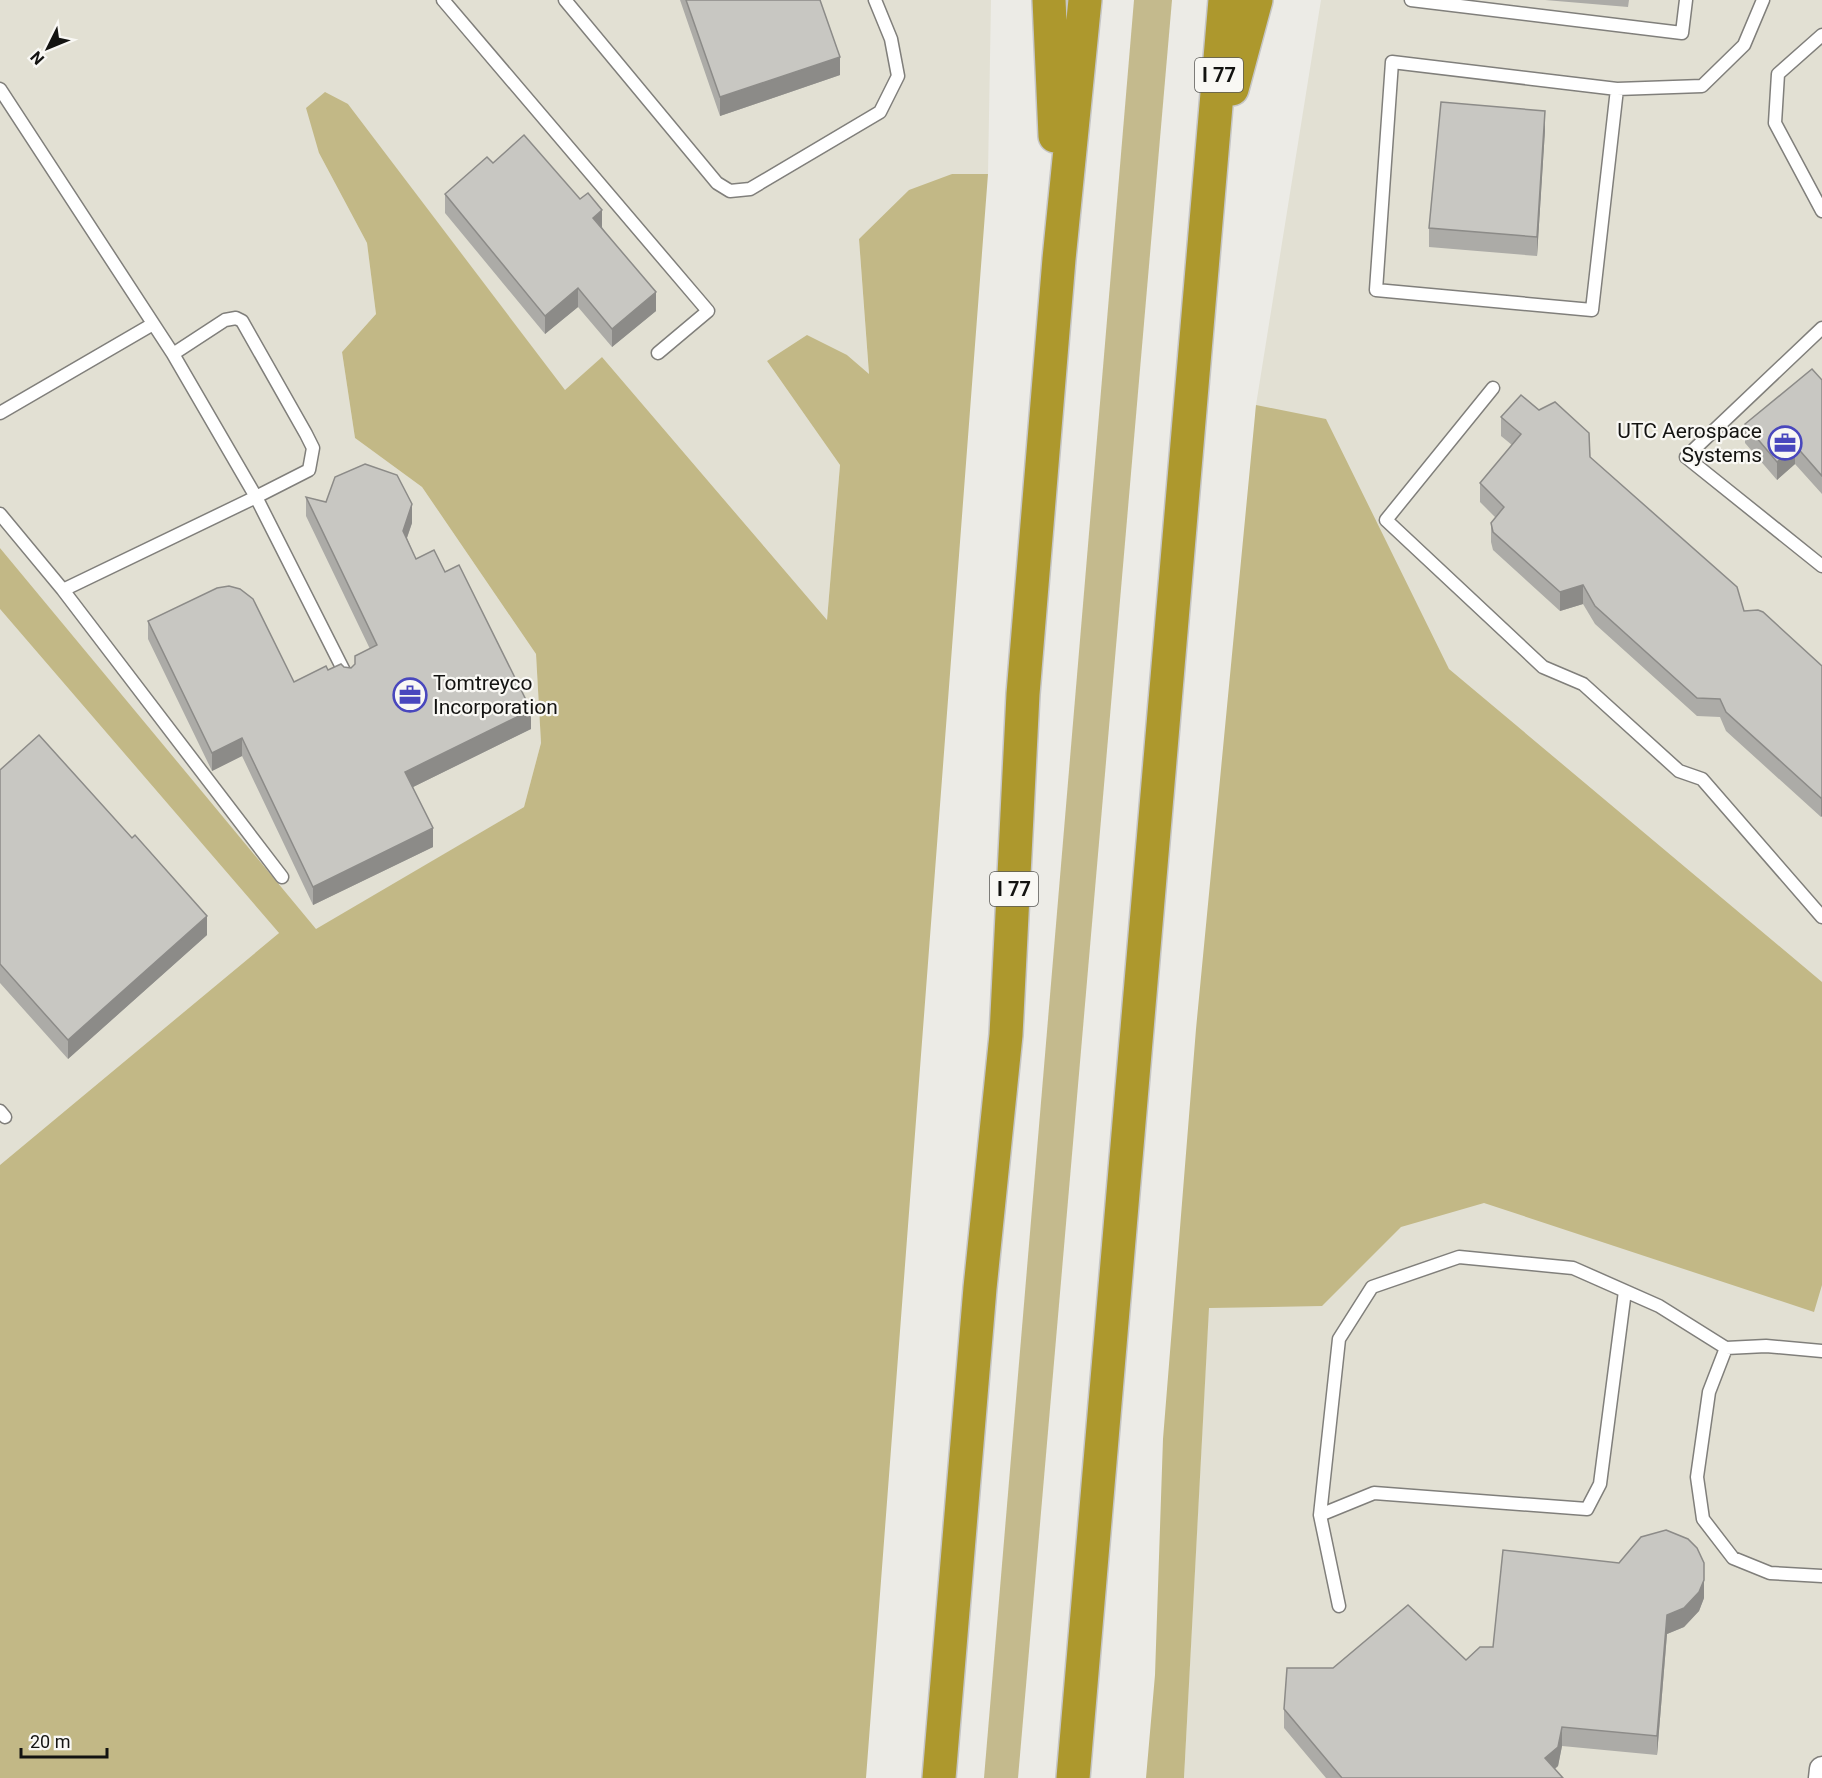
<svg xmlns="http://www.w3.org/2000/svg" width="1822" height="1778" viewBox="0 0 1822 1778" font-family="Roboto,sans-serif">
<style>
.built{fill:#e2e0d3}
.green{fill:#c4ba8d}
.forest{fill:#c2b886}
.lines{fill:none;stroke-linecap:round;stroke-linejoin:round}
.service-casing{stroke:#807f7b;stroke-width:15}
.minor-casing{stroke:#807f7b;stroke-width:27}
.motorway-casing{stroke:#c6c6c6;stroke-width:36}
.service{stroke:#fff;stroke-width:12}
.minor{stroke:#fff;stroke-width:24}
.motorway{stroke:#ad982d;stroke-width:33}
.wall{fill:#acaba7}
.shaded-wall{fill:#8c8b88}
.building{fill:#c8c7c2;stroke:#8c8b88;stroke-width:1.5}
.labels{text-anchor:middle;dominant-baseline:central;stroke-width:4.5;stroke-linejoin:round;paint-order:stroke}
.shield{fill:#f9f8f4;stroke:#585855;stroke-width:1.5}
.shield-label{font-size:20px;font-weight:bold;fill:#131311}
.poi-label{font-size:21px;fill:#131311;stroke:#f9f8f4;text-anchor:end}
</style>
<rect width="100%" height="100%" fill="#ecebe6"/>
<path class="built" d="M 0,0 L 991,0 L 988,174 L 952,174 L 859,239 L 869,375 L 847,355 L 767,361 L 840,465 L 827,620 L 602,357 L 565,391 L 348,104 L 319,153 L 367,243 L 376,314 L 342,352 L 355,438 L 422,487 L 536,654 L 541,743 L 524,807 L 316,930 L 0,548 Z
M 1321,0 L 1822,0 L 1822,1778 L 1184,1778 L 1256,405 Z
M 0,609 L 279,933 L 0,1165 Z"/>
<path class="green" d="M 1134,0 L 1172,0 L 1018,1778 L 984,1778 Z"/>
<path class="forest" d="M 325,92 L 348,104 L 565,390 L 602,357 L 827,620 L 840,465 L 767,361 L 807,335 L 847,355 L 869,374 L 859,239 L 909,190 L 952,174 L 988,174 L 866,1778 L 0,1778 L 0,1165 L 279,933 L 0,609 L 0,548 L 316,929 L 524,807 L 541,743 L 536,654 L 422,487 L 355,438 L 342,352 L 376,314 L 367,243 L 319,153 L 306,108 Z
M 1256,405 L 1326,419 L 1449,669 L 1822,982 L 1822,1285 L 1814,1312 L 1484,1203 L 1401,1227 L 1322,1306 L 1209,1308 L 1184,1778 L 1146,1778 L 1155,1675 L 1163,1439 L 1196,1029 Z"/>
<g class="lines">
<g class="service-casing">
<path id="service" d="M 443,0 L 708,311 L 658,353
M 565,0 L 717,183 L 730,191 L 750,189 L 880,112 L 898,76 L 891,39 L 875,0
M 1411,0 L 1682,33 L 1686,0
M 1822,35 L 1778,74 L 1775,123 L 1822,211
M 0,89 L 173,354 L 256,497 L 63,590 L 0,514
M 1617,89 L 1592,310 L 1376,290 L 1392,62 L 1617,89 L 1702,86 L 1744,45 L 1763,0
M 1822,328 L 1686,457 L 1822,566
M 173,354 L 225,320 L 236,318 L 242,321 L 306,434 L 313,448 L 309,470 L 256,497 L 348,679
M 1493,388 L 1386,520 L 1543,667 L 1583,684 L 1679,771 L 1702,779 L 1822,917
M 0,413 L 153,324
M 63,590 L 282,877
M 0,1111 L 5,1117
M 1822,1351 L 1766,1346 L 1726,1348 L 1709,1392 L 1697,1477 L 1703,1519 L 1733,1558 L 1770,1573 L 1822,1576
M 1320,1515 L 1374,1493 L 1587,1509 L 1600,1484 L 1625,1291
M 1339,1606 L 1320,1515 L 1339,1339 L 1372,1287 L 1459,1257 L 1573,1268 L 1659,1306 L 1726,1348"/>
</g>
<g class="minor-casing">
<path id="minor" d="M 1821,1778 L 1822,1769"/>
</g>
<g class="motorway-casing">
<path id="motorway" d="M 1049,0 L 1055,136
M 1232,89 L 1256,0
M 939,1778 L 980,1288 L 1006,1035 L 1023,694 L 1059,259 L 1085,0
M 1073,1778 L 1225,0"/>
</g>
<use href="#service" class="service"/>
<use href="#minor" class="minor"/>
<use href="#motorway" class="motorway"/>
</g>
<path class="wall" d="M 680,0 L 820,0 L 840,75 L 720,116 Z
M 1545,0 L 1629,0 L 1628,7 Z
M 1545,130 L 1537,256 L 1429,247 L 1429,228 Z
M 493,163 L 602,227 L 656,311 L 612,347 L 578,307 L 545,334 L 445,213 L 445,194 Z
M 1822,380 L 1822,494 L 1795,464 L 1777,480 L 1745,443 L 1745,424 Z
M 1501,417 L 1590,457 L 1744,611 L 1822,666 L 1822,816 L 1821,817 L 1726,731 L 1720,717 L 1697,716 L 1595,624 L 1583,604 L 1560,611 L 1493,550 L 1491,542 L 1491,523 L 1496,518 L 1480,502 L 1480,483 L 1512,445 L 1501,436 Z
M 306,497 L 412,523 L 407,538 L 416,559 L 445,572 L 531,729 L 413,787 L 433,847 L 313,905 L 242,756 L 212,771 L 148,639 L 148,621 L 294,682 L 328,670 L 344,667 L 351,668 L 370,649 L 306,516 Z
M 0,770 L 207,935 L 68,1059 L 0,983 Z
M 1704,1598 L 1699,1611 L 1684,1627 L 1667,1634 L 1657,1755 L 1562,1746 L 1558,1766 L 1555,1769 L 1563,1778 L 1326,1778 L 1284,1728 L 1284,1709 L 1333,1668 L 1466,1660 L 1493,1647 Z"/>
<path class="shaded-wall" d="M 840,57 L 840,75 L 720,116 L 720,97 Z
M 1545,111 L 1545,130 L 1537,256 L 1537,237 Z
M 602,210 L 602,228 L 593,218 Z
M 578,288 L 578,307 L 545,334 L 545,316 Z
M 656,292 L 656,311 L 612,347 L 612,329 Z
M 1795,445 L 1795,464 L 1777,480 L 1777,462 Z
M 412,504 L 412,523 L 403,549 L 403,531 Z
M 1583,585 L 1583,604 L 1560,611 L 1560,592 Z
M 531,710 L 531,729 L 405,791 L 405,772 Z
M 242,738 L 242,756 L 212,771 L 212,753 Z
M 1822,797 L 1822,816 L 1821,817 L 1821,798 Z
M 433,828 L 433,847 L 313,905 L 313,887 Z
M 207,916 L 207,935 L 68,1059 L 68,1040 Z
M 1704,1563 L 1704,1598 L 1699,1611 L 1684,1627 L 1667,1634 L 1657,1755 L 1657,1736 L 1667,1615 Z
M 1562,1727 L 1562,1746 L 1558,1766 L 1545,1776 L 1545,1758 Z"/>
<path class="building" d="M 686,0 L 820,0 L 840,57 L 720,97 Z
M 1441,102 L 1545,111 L 1537,237 L 1429,228 Z
M 524,135 L 580,199 L 588,193 L 602,210 L 593,218 L 656,292 L 612,329 L 578,288 L 545,316 L 445,194 L 487,157 L 493,163 Z
M 1812,369 L 1822,380 L 1822,476 L 1795,445 L 1777,462 L 1745,424 Z
M 1521,395 L 1539,410 L 1555,402 L 1589,433 L 1590,457 L 1737,587 L 1744,611 L 1758,610 L 1763,612 L 1822,666 L 1822,797 L 1821,798 L 1726,712 L 1720,699 L 1697,698 L 1595,606 L 1583,585 L 1560,592 L 1493,532 L 1491,523 L 1504,507 L 1480,483 L 1521,434 L 1501,417 Z
M 365,464 L 397,475 L 412,504 L 403,531 L 416,559 L 434,550 L 445,572 L 459,565 L 531,710 L 405,772 L 433,828 L 313,887 L 242,738 L 212,753 L 148,621 L 217,588 L 229,586 L 240,589 L 253,599 L 294,682 L 326,666 L 328,670 L 341,664 L 344,667 L 351,668 L 355,664 L 355,656 L 377,645 L 306,497 L 326,502 L 335,477 Z
M 39,735 L 132,838 L 135,835 L 207,916 L 68,1040 L 0,964 L 0,770 Z
M 1666,1530 L 1688,1539 L 1697,1548 L 1704,1563 L 1704,1580 L 1699,1592 L 1684,1608 L 1667,1615 L 1657,1736 L 1562,1727 L 1558,1747 L 1545,1758 L 1563,1778 L 1342,1778 L 1284,1709 L 1287,1668 L 1333,1668 L 1408,1605 L 1466,1660 L 1480,1647 L 1493,1647 L 1503,1550 L 1619,1563 L 1641,1537 Z"/>
<defs>
<g id="office-ring" transform="scale(1.725)"><circle r="9.5" fill="#f9f8f4" stroke="#4947bd" stroke-width="1.5"/><path d="M-6-3h4V-5.5h4V-3h4V5H-6ZM-1-4.5V-3h2v-1.5ZM-6 0V1H6V0Z" fill="#4947bd"/></g>
</defs>
<g fill-rule="evenodd">
<use href="#office-ring" x="1785" y="443"/>
<use href="#office-ring" x="410" y="695"/>
</g>
<g class="labels">
<g class="shield">
<rect x="1195" y="58" width="48" height="34" rx="4.5"/>
<rect x="990" y="872" width="48" height="34" rx="4.5"/>
</g>
<g class="shield-label">
<text x="1219" y="75">I 77</text>
<text x="1014" y="889">I 77</text>
</g>
<g class="poi-label">
<text x="1762" y="431">UTC Aerospace<tspan x="1762" dy="24">Systems</tspan></text>
<text x="433" y="683" text-anchor="start">Tomtreyco<tspan x="433" dy="24">Incorporation</tspan></text>
</g>
</g>
<g transform="translate(48 48) rotate(227)" stroke="#f9f8f4" stroke-width="4.5" paint-order="stroke">
<path d="M0-4.5L10 22L0 15L-10 22Z" fill="#131311"/>
<text y="-9" font-size="16" font-weight="bold" text-anchor="middle" fill="#131311">N</text>
</g>
<path d="M21 1748v9h86v-9" fill="none" stroke="#131311" stroke-width="3"/>
<text x="30" y="1748" font-size="18" fill="#131311" stroke="#f9f8f4" stroke-width="4.5" paint-order="stroke">20 m</text>
</svg>
